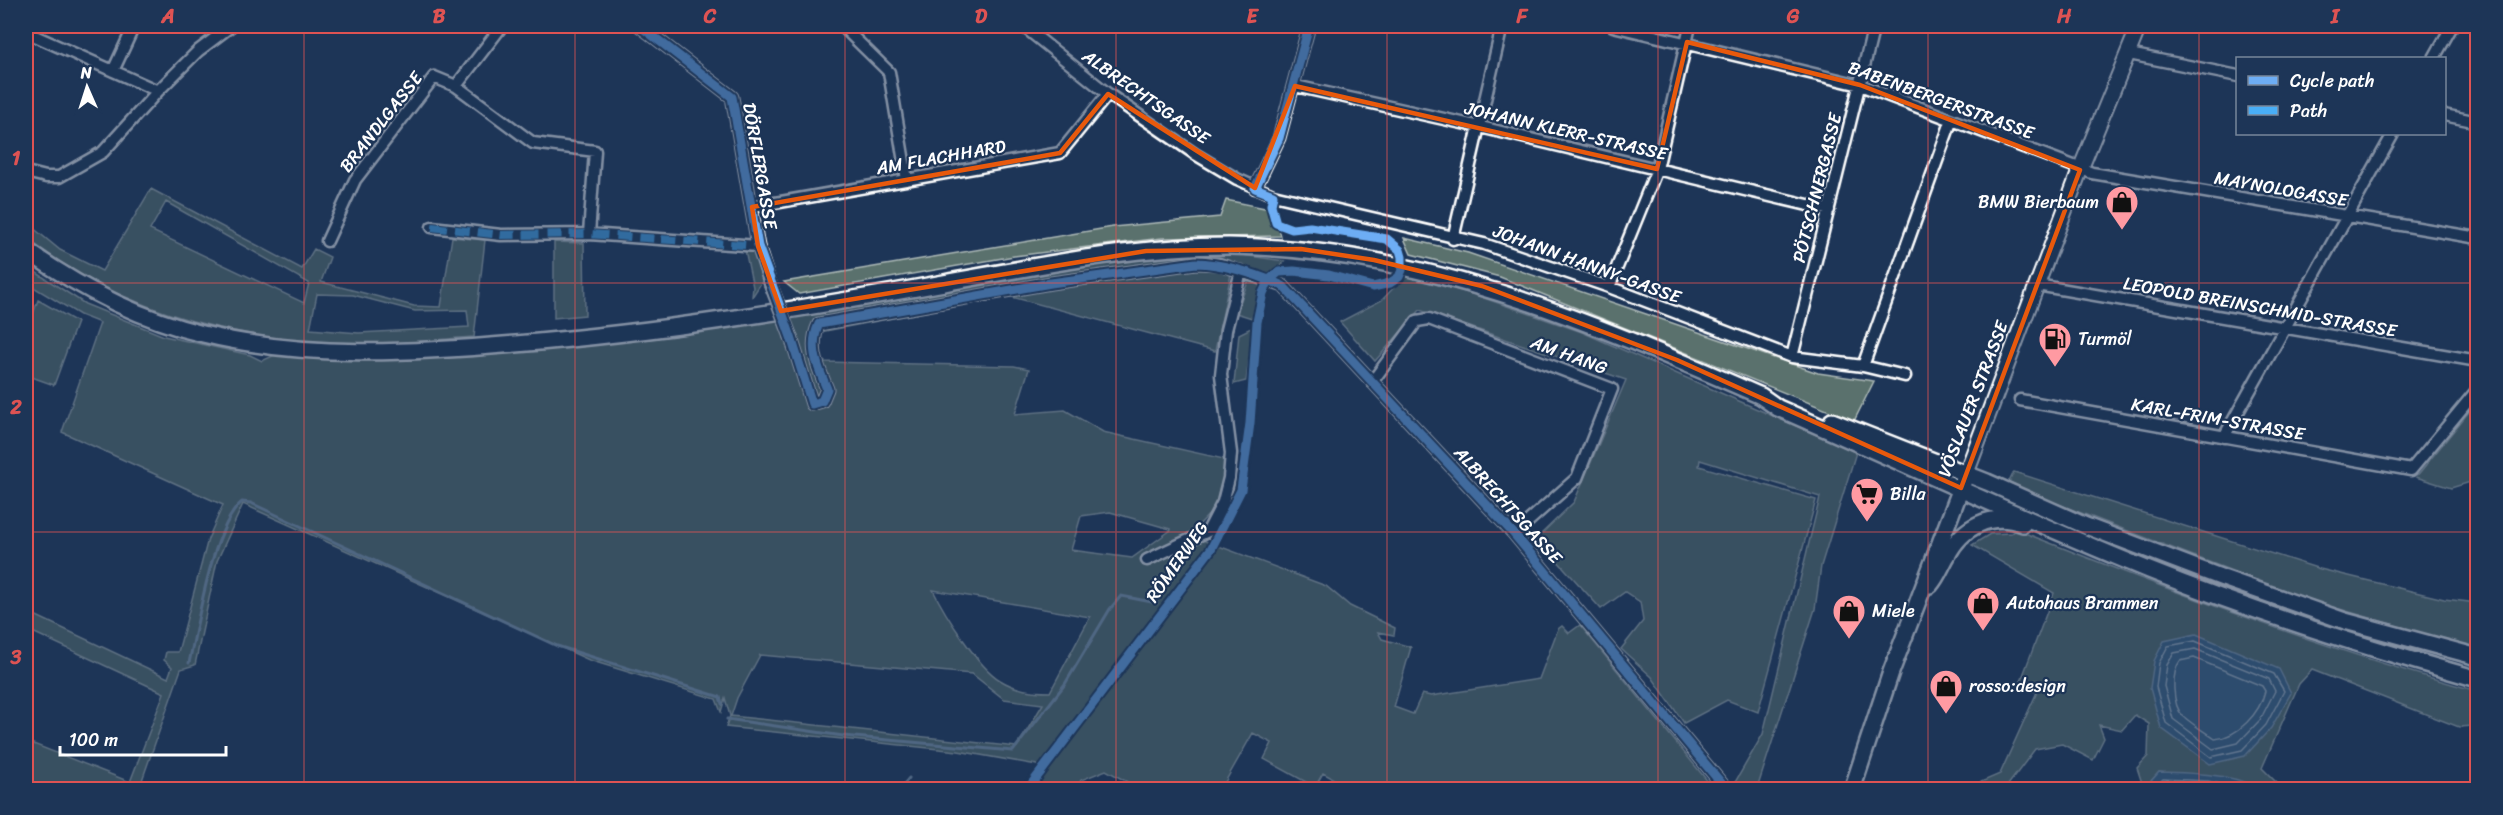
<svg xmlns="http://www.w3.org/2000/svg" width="2503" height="815" viewBox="0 0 2503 815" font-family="Sriracha,sans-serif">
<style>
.green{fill:#5a716d;stroke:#acb8b6;stroke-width:1.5;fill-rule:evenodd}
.water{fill:#416889;stroke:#8da4b8;stroke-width:1.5}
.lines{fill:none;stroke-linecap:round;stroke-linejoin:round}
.shore{stroke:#b3c3d0;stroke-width:1.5}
.stream{stroke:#8da4b8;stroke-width:3}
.street-casing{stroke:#fff;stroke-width:15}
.secondary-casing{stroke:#fff;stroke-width:18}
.primary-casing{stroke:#fff;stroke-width:20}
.street{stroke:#1d3557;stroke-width:10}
.secondary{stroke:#1d3557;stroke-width:14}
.primary{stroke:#1d3557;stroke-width:15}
.street-bridge-casing{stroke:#fff;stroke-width:15;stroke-linecap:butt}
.street-bridge{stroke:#1d3557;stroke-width:10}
.quiet{stroke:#49aef6;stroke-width:8;stroke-dasharray:15 8;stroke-linecap:butt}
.cycleway-casing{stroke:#1d3557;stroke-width:13}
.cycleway{stroke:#6dadf4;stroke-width:9}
.marked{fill:none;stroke:#e8590c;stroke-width:4.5;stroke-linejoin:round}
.grid{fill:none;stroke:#de5353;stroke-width:1.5;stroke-opacity:0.55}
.labels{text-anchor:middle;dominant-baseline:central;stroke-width:4.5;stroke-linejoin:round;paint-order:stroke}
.street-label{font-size:18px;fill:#fff;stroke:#1d3557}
.poi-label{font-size:18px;fill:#fff;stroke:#1d3557;text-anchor:start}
.neatline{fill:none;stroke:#de5353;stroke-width:2}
.grid-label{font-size:20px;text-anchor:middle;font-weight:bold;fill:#de5353}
</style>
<rect width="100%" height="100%" fill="#1d3557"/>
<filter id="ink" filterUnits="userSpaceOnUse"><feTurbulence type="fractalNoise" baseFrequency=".0167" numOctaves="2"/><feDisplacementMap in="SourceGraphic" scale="12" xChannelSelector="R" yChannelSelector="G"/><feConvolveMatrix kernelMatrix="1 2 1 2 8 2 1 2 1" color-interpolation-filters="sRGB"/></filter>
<g filter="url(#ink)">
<path class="green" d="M 151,189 L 302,269 L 314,249 L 330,257 L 321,282 L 414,306 L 441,307 L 452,237 L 485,240 L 474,337 C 426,340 376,347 328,343 C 243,338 158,318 83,276 C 63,265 45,251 26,238 L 26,222 L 60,250 L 102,271 ZM 166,202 L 309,283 L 304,303 L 150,230 ZM 317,294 L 353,295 L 415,311 L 467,310 L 469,327 L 359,333 L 310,329 Z
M 1226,200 L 1274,210 L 1281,236 L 1162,238 L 1014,256 L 799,294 L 784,282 L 1113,227 L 1220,217 Z
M 1404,238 L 1468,253 L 1818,373 L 1874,381 L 1854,421 L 1500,277 L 1411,254 Z
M 554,242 L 584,243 L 585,315 L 554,318 Z
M 745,250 L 753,250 L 763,280 L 752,297 L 753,287 Z
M 1206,254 L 1235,254 L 1285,261 L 1270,276 L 1233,264 L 1215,351 L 1008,296 L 820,332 L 822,362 L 1014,366 L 1029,369 L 1015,414 L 1065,410 L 1103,432 L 1224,459 L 1226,474 L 1216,507 L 1189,535 L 1326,586 L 1350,606 L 1395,628 L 1394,635 L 1378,632 L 1382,639 L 1411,647 L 1394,707 L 1413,714 L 1422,694 L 1431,696 L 1539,679 L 1558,629 L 1562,626 L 1569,633 L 1580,625 L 1714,789 L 1340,790 L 1343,784 L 1323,773 L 1315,787 L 1264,759 L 1272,743 L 1253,733 L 1221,789 L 1140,789 L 1106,770 L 1081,780 L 1076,789 L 1029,789 L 1042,773 L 1037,765 L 958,751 L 726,727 L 730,716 L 725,698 L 721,712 L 716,699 L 589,660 L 243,504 L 217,561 L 195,665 L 181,669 L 140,786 L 148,789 L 26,789 L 26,741 L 130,782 L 164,693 L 26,629 L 26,611 L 168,678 L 172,667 L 164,660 L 166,652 L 178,652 L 208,539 L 223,505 L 62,432 L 100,323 L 80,315 L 30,285 L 26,281 L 26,266 L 85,304 L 164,336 L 250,355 L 262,361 L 275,355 L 378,359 L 474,356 L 685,333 L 831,311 L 1131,259 ZM 1110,512 L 1170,529 L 1171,530 L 1132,558 L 1071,550 L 1081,516 ZM 933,590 L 1090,617 L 1050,692 C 1032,692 1016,690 1000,680 C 978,667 944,613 933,590 ZM 760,655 L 972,674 L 1004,699 L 1043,704 L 1017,747 L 731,716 L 737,698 Z
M 1406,275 L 1475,295 L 1582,332 L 1846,448 L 1857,449 L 1821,566 L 1815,609 L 1757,789 L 1740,789 L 1734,784 L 1763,734 L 1820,497 L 1700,460 L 1699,466 L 1816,500 L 1758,712 L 1727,700 L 1684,723 L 1652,677 L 1621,649 L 1643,621 L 1640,602 L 1625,592 L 1601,609 L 1537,538 L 1574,502 L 1626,380 L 1420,310 L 1375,361 L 1340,322 L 1382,300 Z
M 1248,282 L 1260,284 L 1252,318 L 1236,313 Z
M 38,300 L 77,322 L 54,385 L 26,375 L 26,334 Z
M 1253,327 L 1246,381 L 1234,384 L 1239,334 Z
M 2477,402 L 2477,480 L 2451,488 L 2416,477 Z
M 2014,472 L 2320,569 L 2444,599 L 2477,603 L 2477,649 L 2305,599 L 2045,499 L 2009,482 Z
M 2017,530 C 2168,590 2320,648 2477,691 L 2477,730 L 2472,726 L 2459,727 L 2312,670 L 2299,684 L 2262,768 L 2283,789 L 2255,789 L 2250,784 L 2159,772 L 2144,789 L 2137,768 L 2148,756 L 2149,724 L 2135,715 L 2122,730 L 2099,725 L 2104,738 L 2093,760 L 2062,744 L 2035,749 L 2005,789 L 1977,789 L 1981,782 L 2000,774 L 2037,692 L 2019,686 L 2054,593 L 1972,545 L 1990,534 L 2011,533 Z"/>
<path class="water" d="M 2196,634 L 2279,669 L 2291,693 L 2271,728 L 2245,756 L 2210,764 L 2161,728 L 2150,688 L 2154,661 L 2164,641 Z
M 2159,772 C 2181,773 2241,773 2255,789 L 2144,789 Z"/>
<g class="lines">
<path class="shore" d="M 2195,641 L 2274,674 L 2284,691 L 2266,725 L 2242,750 L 2211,757 L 2166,723 L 2156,687 L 2159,663 L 2168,646 Z
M 2195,649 L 2269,679 L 2275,691 L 2260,720 L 2238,743 L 2213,749 L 2173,719 L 2164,686 L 2167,665 L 2174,653 Z
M 2194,658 L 2262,686 L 2265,691 C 2260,713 2238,737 2215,739 C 2205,732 2193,725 2183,716 C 2172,705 2171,673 2180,661 Z
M 2151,790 L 2163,779 L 2208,781 L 2247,790"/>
<path class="stream" d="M 189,663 C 198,624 212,527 242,502 L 251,503 L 557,646 L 720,697 L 722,704
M 727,719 L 843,736 L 1013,751 L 1065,684 L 1110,609 L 1121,596 L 1157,603
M 899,790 L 909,778"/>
<g class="street-casing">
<path id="street" d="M 640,26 L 732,97 L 758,246 L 770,283
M 842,26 L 889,72 L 907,180
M 1023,26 L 1108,94 L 1195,154 L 1237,179 L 1273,195 L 1484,244 L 1609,287 L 1792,357 L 1863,366 L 1905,376
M 1613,26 L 1860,85 L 2092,173 L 2478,238
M 26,32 L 158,91
M 2129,54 L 2238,76
M 2434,58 L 2452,26
M 113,71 L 134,26
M 456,86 L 533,143 L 595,151 L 589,234
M 1295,86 L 1480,127 L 1829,210
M 2444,115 L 2478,122
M 26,172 L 46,177 L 59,177 L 103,152 L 158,91 L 198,51 L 231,26
M 1255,188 L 1279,138 L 1309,26
M 752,207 L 1060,153 L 1108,94
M 432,227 L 501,235 L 589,234 L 758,246
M 1453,239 L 1502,26
M 327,241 L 355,180 L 434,77 L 456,86 L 502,26
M 2037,285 L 2478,361
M 1609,287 L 1657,169 L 1690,26
M 791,337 L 812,404 L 822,401 L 827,389 C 818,367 808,347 819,324 L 1051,283 L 1196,263 L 1219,264 L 1283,286 L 1514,534 L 1727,790
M 1792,357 L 1874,26
M 1863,366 L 1951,122
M 1372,382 L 1417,321 L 1429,319 L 1612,389 L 1577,478 L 1514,534
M 2020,400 L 2411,470 L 2478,389
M 2224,437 L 2393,134
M 1147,560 L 1208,531 L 1223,502 L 1229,478 L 1231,453 L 1221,375 L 1226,330 L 1241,271"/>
</g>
<g class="secondary-casing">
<path id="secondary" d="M 1966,474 L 2080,170 L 2139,26"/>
</g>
<g class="primary-casing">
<path id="primary" d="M 26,250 C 80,288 139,319 203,334 C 306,359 412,353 516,344 C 660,332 802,309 944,283 C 1038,266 1132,246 1229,246 C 1421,248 1588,321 1761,396 L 1778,408 C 1902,462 2024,520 2149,570 C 2256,613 2367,648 2478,679
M 1832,421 L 1987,482 L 2086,526 L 2223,578 L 2345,621 L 2478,657
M 1930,585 C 1938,576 1941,566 1947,556 C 1962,527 1991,511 2023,524
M 1852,790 L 1891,672 L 1964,480"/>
</g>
<use href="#street" class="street"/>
<use href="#secondary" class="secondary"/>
<use href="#primary" class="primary"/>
<g class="street-bridge-casing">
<path id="street-bridge" d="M 770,283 L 791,337"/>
</g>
<use href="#street-bridge" class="street-bridge"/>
<path class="quiet" d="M 432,227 L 501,235 L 589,234 L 758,246"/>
<g class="cycleway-casing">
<path id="cycleway" d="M 640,26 L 732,97 L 758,246 L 791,337 L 812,404 L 822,401 L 827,389 C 818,367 808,347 819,324 L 1051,283 L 1196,263 C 1226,264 1256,274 1283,286 L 1514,534 L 1727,790
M 1027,790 L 1211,549 L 1241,490 L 1250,423 L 1257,322 L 1263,293 L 1269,280 L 1279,272 L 1294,271 L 1329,275 L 1373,287 L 1390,283 L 1399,277 L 1402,270 L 1402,257 L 1400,250 L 1387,239 L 1310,227 L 1292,229 L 1276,223 L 1271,205 L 1273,195 L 1255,188 L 1279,138 L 1309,26"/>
</g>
<use href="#cycleway" class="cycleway"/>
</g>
</g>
<path d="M0 0H2503V815H0ZM 1687,42 L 1860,85 L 2080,170 L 1961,488 L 1677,360 L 1482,286 L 1374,260 L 1301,249 L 1146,251 L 781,311 L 758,246 L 752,207 L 1060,153 L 1108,94 L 1255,188 L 1295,86 L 1657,169 Z" fill="#1d3557" fill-opacity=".55" fill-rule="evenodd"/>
<path class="marked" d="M 1687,42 L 1860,85 L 2080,170 L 1961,488 L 1677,360 L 1482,286 L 1374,260 L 1301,249 L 1146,251 L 781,311 L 758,246 L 752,207 L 1060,153 L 1108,94 L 1255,188 L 1295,86 L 1657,169 Z"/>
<path class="grid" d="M 304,26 L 304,790M 575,26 L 575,790M 845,26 L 845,790M 1116,26 L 1116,790M 1387,26 L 1387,790M 1658,26 L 1658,790M 1928,26 L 1928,790M 2199,26 L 2199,790M 26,283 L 2478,283M 26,532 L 2478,532"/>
<defs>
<g id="shop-pin" transform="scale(1.725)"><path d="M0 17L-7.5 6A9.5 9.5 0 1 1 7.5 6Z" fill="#ff9aa2" stroke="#1d3557"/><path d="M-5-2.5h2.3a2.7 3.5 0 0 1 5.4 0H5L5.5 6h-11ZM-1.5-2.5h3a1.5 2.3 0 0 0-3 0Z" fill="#111"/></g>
<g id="fuel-pin" transform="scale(1.725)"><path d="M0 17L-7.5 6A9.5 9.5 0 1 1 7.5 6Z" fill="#ff9aa2" stroke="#1d3557"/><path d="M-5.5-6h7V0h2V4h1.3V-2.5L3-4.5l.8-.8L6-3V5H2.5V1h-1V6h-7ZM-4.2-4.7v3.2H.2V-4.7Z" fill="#111"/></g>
<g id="supermarket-pin" transform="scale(1.725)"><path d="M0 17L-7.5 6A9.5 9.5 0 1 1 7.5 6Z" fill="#ff9aa2" stroke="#1d3557"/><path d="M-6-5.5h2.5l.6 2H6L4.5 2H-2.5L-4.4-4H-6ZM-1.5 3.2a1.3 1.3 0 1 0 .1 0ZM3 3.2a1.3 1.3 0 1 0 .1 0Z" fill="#111"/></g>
</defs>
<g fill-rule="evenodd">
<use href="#shop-pin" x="2122" y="202"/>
<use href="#fuel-pin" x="2055" y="339"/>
<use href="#supermarket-pin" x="1867" y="494"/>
<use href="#shop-pin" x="1983" y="603"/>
<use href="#shop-pin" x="1849" y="611"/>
<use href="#shop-pin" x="1946" y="686"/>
</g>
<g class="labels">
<g class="street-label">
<text transform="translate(1146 97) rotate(35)">ALBRECHTSGASSE</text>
<text transform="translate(1941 100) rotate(20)">BABENBERGERSTRASSE</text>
<text transform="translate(381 122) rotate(-52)">BRANDLGASSE</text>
<text transform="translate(1566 131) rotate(13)">JOHANN KLERR-STRASSE</text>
<text transform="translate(941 157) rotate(-10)">AM FLACHHARD</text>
<text transform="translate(760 166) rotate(80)">DÖRFLERGASSE</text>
<text transform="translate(1817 188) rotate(-76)">PÖTSCHNERGASSE</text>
<text transform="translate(2281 189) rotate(10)">MAYNOLOGASSE</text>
<text transform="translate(1587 264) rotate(20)">JOHANN HANNY-GASSE</text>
<text transform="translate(2260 307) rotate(10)">LEOPOLD BREINSCHMID-STRASSE</text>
<text transform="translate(1569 355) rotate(20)">AM HANG</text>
<text transform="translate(1973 399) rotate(-69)">VÖSLAUER STRASSE</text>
<text transform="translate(2218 419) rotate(10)">KARL-FRIM-STRASSE</text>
<text transform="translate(1508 505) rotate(48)">ALBRECHTSGASSE</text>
<text transform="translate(1177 562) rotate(-55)">RÖMERWEG</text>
</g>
<g class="poi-label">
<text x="2099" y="202" text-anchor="end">BMW Bierbaum</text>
<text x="2078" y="339">Turmöl</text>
<text x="1890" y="494">Billa</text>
<text x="2006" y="603">Autohaus Brammen</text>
<text x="1872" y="611">Miele</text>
<text x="1969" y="686">rosso:design</text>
</g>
</g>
<rect width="2503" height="815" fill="none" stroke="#1d3557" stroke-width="66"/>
<rect x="2236" y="57" width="210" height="78" fill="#1d3557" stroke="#77869a" stroke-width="1.5"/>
<rect x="2248" y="76" width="30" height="9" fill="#6dadf4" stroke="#77869a" stroke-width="1.5"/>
<text x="2290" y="87" font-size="18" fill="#ffffff">Cycle path</text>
<rect x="2248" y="106" width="30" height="9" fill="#49aef6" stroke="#77869a" stroke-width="1.5"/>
<text x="2290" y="117" font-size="18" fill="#ffffff">Path</text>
<g transform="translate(87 87) rotate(357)" stroke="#1d3557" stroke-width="4.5" paint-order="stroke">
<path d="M0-4.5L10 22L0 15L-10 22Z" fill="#ffffff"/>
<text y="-9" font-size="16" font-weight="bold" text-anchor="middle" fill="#ffffff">N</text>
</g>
<path d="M60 746v9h166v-9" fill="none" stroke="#ffffff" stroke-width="3"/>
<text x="69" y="746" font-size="18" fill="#ffffff" stroke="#1d3557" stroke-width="4.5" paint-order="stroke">100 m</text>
<rect x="33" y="33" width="2437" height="749" class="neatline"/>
<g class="grid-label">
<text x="168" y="23">A</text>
<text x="439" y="23">B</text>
<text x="710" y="23">C</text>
<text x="981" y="23">D</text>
<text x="1252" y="23">E</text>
<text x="1522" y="23">F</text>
<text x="1793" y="23">G</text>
<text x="2064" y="23">H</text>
<text x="2335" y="23">I</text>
<text x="16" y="165">1</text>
<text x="16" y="414">2</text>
<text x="16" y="664">3</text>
</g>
</svg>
